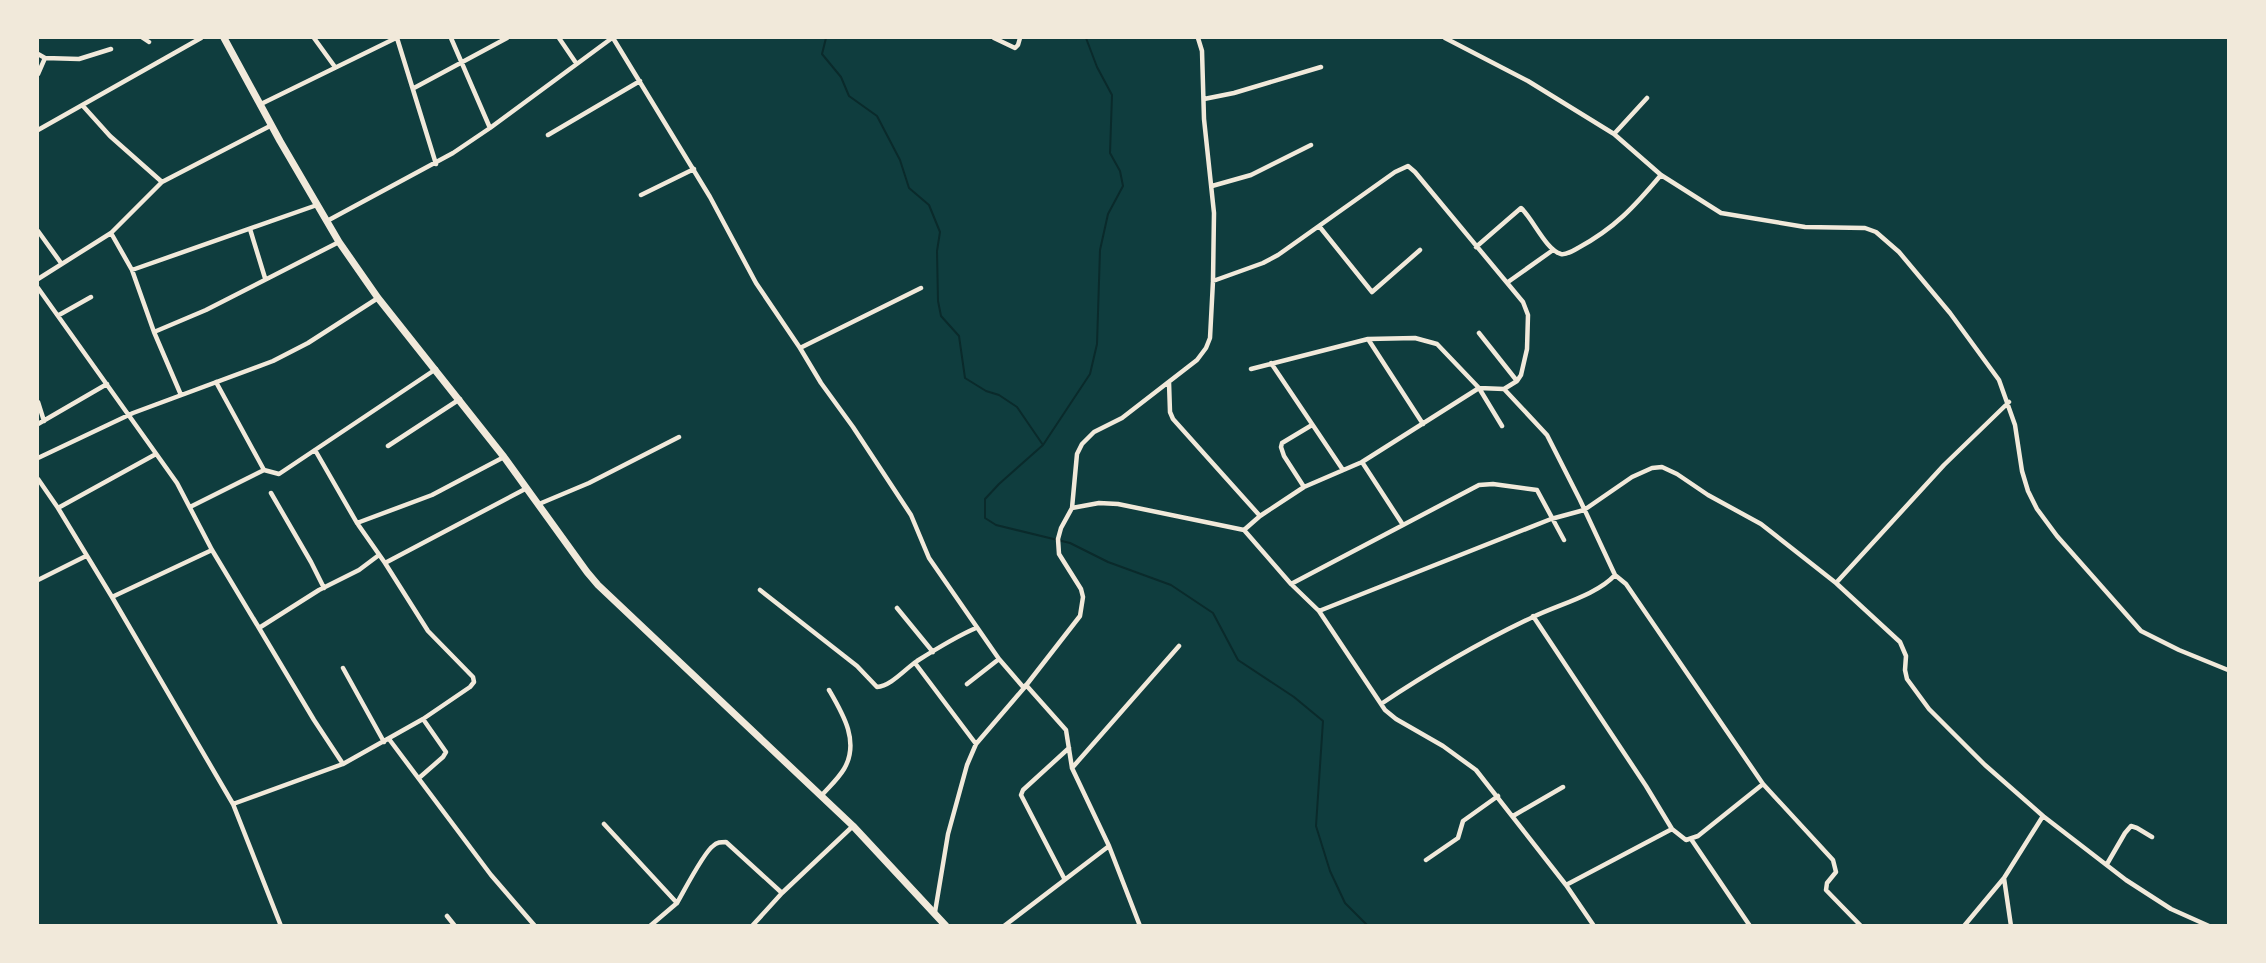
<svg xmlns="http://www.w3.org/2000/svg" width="2266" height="963" viewBox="0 0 2266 963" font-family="'Work Sans',sans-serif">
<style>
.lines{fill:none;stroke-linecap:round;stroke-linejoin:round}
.stream{stroke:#0a2a2b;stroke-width:2}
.minor{stroke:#f1e9da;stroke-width:4.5}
.primary{stroke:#f1e9da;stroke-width:7}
</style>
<rect width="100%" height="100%" fill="#0f3d3e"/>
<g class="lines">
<path class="stream" d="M 826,38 L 822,54 L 841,77 L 849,96 L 877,116 L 900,160 L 909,188 L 929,205 L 940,232 L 937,251 L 938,301 L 941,316 L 959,336 L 965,378 L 986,391 L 999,395 L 1017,407 L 1043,445
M 1086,38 L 1097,67 L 1112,95 L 1110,153 L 1120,171 L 1123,186 L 1108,214 L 1100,250 L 1097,344 L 1090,374 L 1043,445 L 999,484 L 985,499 L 985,518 L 996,525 L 1070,543 L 1108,562 L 1171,585 L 1213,613 L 1238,660 L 1294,697 L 1323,721 L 1316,826 L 1330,871 L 1345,903 L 1368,926"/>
<path class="minor" d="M 143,38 L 149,42
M 314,38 L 335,67
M 397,38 L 436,164
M 451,38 L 490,128
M 559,38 L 576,63
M 613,38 L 710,197 L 756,283 L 800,348 L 821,383 L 853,427 L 911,515 L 929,558 L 999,659 L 1024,688
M 994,38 L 1015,48 L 1018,45 L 1020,38
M 1445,38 L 1528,81 L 1614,134 L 1661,175 L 1721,213 L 1805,227 L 1865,228 L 1876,232 L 1899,252 L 1950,313 L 1999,380 L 2015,425 L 2022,471 L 2028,491 L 2037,509 L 2057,536 L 2141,631 L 2179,650 L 2228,670
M 38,54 L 45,58 L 38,74
M 45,58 L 79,59 L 111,49
M 414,88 L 507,38
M 1204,99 L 1234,93 L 1321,67
M 261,104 L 396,38
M 83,106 L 110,136 L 162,182 L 272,125
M 38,130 L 201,38
M 1614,134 L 1647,98
M 548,135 L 640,81
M 1212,186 L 1251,175 L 1311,145
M 641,195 L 694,169
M 327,221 L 453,153 L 490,128 L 612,38
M 1319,226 L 1372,292 L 1420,250
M 250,229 L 265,278
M 38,231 L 61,263
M 111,233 L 132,270 L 154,332 L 181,395
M 1476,247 L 1521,208 C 1533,219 1546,250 1561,254 C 1566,255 1573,251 1578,248 C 1615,228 1634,207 1661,175
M 132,270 L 317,205
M 38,279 L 111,233 L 162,182
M 1213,281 L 1263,263 L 1278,255 L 1395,172 L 1408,166 L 1415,172 L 1523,302 L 1528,315 L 1527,349 L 1521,375 L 1517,381 L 1504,389 L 1479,388 L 1362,462 L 1304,487 L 1260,516 L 1244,530 L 1291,584 L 1319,611 L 1385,710 L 1396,719 L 1443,746 L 1476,770 L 1566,885 L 1594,926
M 1508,282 L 1553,250
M 38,288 L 177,483 L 212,550 L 259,628 L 319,590 L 359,570 L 379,555
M 59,315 L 91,297
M 154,332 L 206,310 L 339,242
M 1479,333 L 1517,381
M 1368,339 L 1423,424
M 800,348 L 921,288
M 1271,363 L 1343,470
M 1251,369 L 1368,339 L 1415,338 L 1437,344 L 1479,388 L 1502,426
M 216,382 L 264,470 L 279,474 L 436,369
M 1169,382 L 1170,412 L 1173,419 L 1260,516
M 1504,389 L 1547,435 L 1580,500 L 1615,575 L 1626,584 L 1763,784 L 1833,860 L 1836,872 L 1827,883 L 1826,890 L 1861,926
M 38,402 L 44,421
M 38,424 L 107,384
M 388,446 L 460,399
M 38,458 L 133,413 L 273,361 L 308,343 L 378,298
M 1362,462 L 1403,525
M 38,479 L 58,508 L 112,597
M 1304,487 L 1284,456 L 1281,447 L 1282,443 L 1312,425
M 271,493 L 311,562 L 324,588
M 539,504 L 589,483 L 679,437
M 190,507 L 264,470
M 58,508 L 156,454
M 1072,508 L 1099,503 L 1118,504 L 1244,530
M 357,523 L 432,495 L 504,457
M 212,550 L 112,597 L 233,804 L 281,926
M 385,563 L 527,488
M 38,580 L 86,556
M 1836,583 L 1900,642 L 1906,656 L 1905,670 L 1907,679 L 1929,709 L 1985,765 L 2043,816 L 2126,880 L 2171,909 L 2209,926
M 1291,584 L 1479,485 L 1493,484 L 1537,490 L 1564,540
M 760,590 L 857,666 L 877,687 C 891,686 905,669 917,661 C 936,649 955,637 976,628
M 897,608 L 933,652
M 1319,611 L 1551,519 L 1584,510 L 1632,477 L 1652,468 L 1662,467 L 1677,474 L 1708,495 L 1761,524 L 1836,583 L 1944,465 L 2009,402
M 1533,616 L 1646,786 L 1672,829 L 1686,840 L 1698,836 L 1763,784
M 259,628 L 314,720 L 343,764
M 915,663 L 976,744
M 343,668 L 384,742
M 967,684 L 999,659
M 1026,685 L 1066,730 L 1072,768 L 1109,846 L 1140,926
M 1381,704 C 1429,672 1480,642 1533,617 C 1557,605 1597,595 1615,575
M 389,739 L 491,875 L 535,926
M 1072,768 L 1179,646
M 419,778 L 443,757 L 446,752 L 423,719
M 822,795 C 829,787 838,779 844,769 C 860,742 843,714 829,690
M 233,804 L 343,764 L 423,719 L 470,687 L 474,682 L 473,677 L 428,631 L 385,563 L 357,523 L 315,450
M 1513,816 L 1563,787
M 604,824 L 677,903 L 650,926
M 1691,839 L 1750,926
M 1426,860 L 1458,838 L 1463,821 L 1498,796
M 2107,864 L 2125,833 L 2131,826 L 2137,828 L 2152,837
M 1064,878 L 1021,795 L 1023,790 L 1069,748
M 1566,885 L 1672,829
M 677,903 C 684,891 704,852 713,846 C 717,842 721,842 726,842 L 782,893
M 935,912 L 948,834 L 967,765 L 976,744 L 1024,688 L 1080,616 L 1083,597 L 1081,589 L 1059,554 L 1058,539 L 1061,528 L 1072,508 L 1077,454 L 1082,444 L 1094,432 L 1122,418 L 1197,360 L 1206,348 L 1210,338 L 1213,281 L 1214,213 L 1204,119 L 1202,51 L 1198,38
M 447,916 L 455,926
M 752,926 L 782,893 L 853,826
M 1004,926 L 1109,846
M 1964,926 L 2004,878
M 2011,926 L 2004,878 L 2043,816"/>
<path class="primary" d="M 224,38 L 280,141 L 339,242 L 378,298 L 504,457 L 587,572 L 598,585 L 853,826 L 946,926"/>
</g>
<rect width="2266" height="963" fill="none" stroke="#f1e9da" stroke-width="78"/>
</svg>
